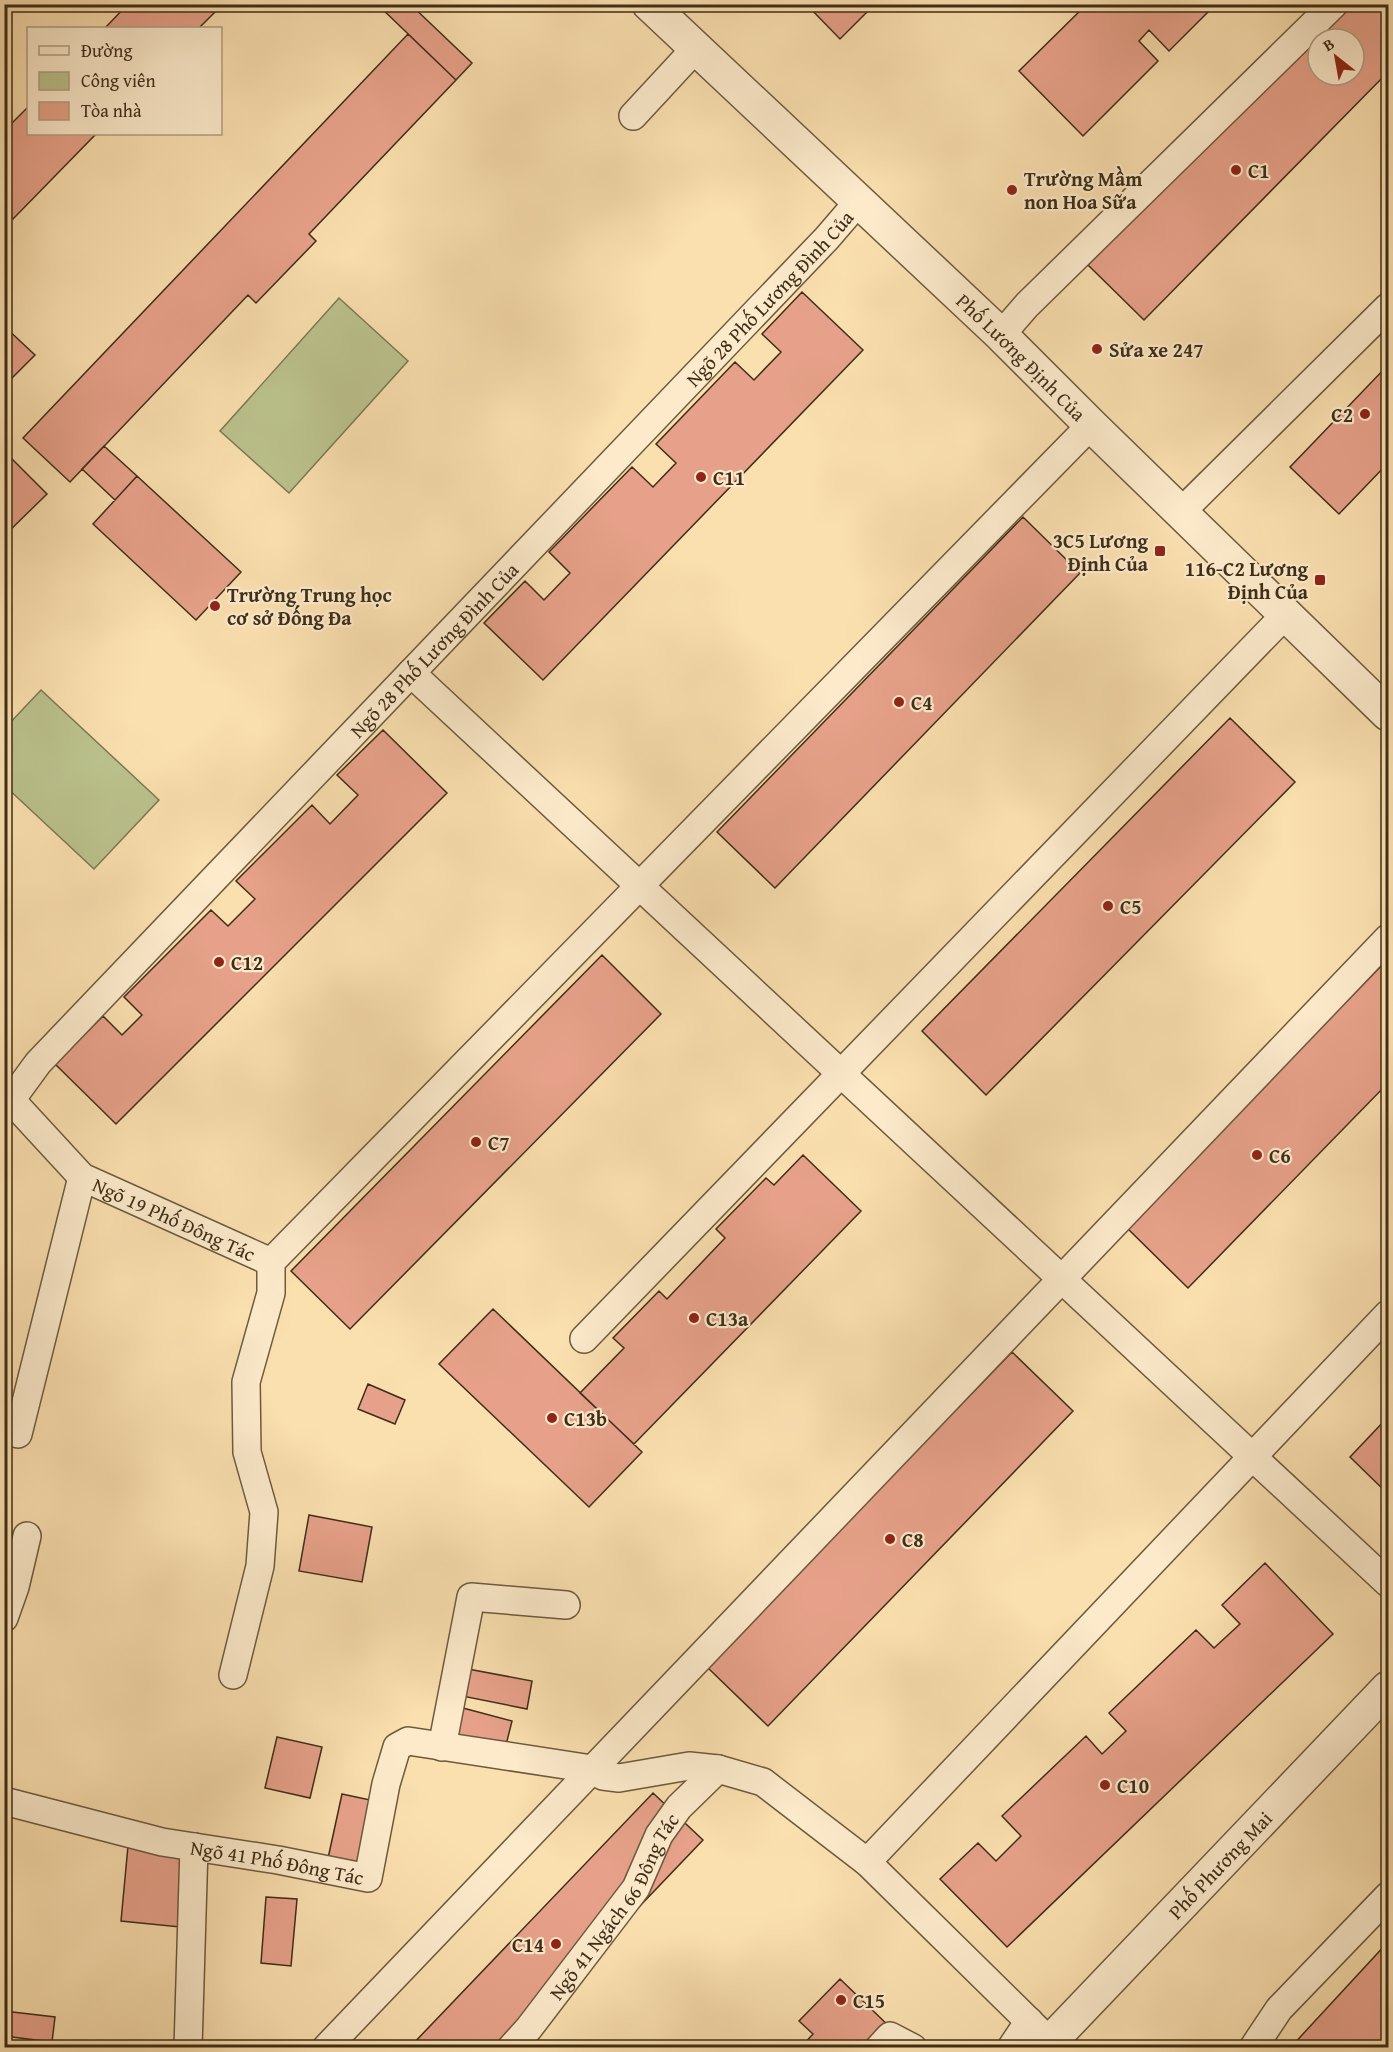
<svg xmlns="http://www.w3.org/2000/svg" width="1393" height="2052" viewBox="0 0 1393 2052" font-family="'Gentium Book Plus',serif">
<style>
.green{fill:#bbc28d;stroke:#7c7852;stroke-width:1.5}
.building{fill:#e7a18a;stroke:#3e2e18;stroke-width:1.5;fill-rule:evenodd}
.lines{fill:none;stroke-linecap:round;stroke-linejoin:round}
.service-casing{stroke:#6d5a3e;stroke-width:30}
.minor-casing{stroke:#6d5a3e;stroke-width:36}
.tertiary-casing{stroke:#6d5a3e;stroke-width:36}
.service{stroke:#fceacb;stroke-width:27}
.minor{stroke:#fceacb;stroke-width:33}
.tertiary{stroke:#fceacb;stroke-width:33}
.poi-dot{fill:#8f2418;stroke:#fceacb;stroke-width:2}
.labels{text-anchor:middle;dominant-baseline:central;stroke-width:4.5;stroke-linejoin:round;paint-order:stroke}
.poi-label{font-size:20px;font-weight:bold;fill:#3e2e18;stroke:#fceacb;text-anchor:start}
.street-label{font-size:20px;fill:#3e2e18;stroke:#fceacb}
</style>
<rect width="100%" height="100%" fill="#fadfaf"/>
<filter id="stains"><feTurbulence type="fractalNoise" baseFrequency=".00333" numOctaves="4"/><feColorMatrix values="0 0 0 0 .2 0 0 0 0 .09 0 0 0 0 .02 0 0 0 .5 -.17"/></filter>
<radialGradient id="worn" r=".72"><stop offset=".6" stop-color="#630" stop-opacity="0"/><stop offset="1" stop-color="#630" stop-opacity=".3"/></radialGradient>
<path class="green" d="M 339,298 L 408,361 L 289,493 L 220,431 Z
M 41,690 L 159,800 L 94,869 L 5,786 L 5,728 Z"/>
<path class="building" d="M 128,4 L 223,4 L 199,28 L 105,28 Z
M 377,4 L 410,4 L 472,63 L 456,80 Z
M 806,4 L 875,4 L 840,39 Z
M 1087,4 L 1216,4 L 1169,51 L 1149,30 L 1139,41 L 1158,61 L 1083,136 L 1019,71 Z
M 1343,4 L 1388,4 L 1388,72 L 1144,320 L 1088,265 ZM 1318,39 L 1354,39 L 1354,75 L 1318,75 Z
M 408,34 L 456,80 L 309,234 L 316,241 L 256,303 L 248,295 L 70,482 L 23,438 Z
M 28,107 L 28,134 L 96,134 L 13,219 L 4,210 L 4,131 Z
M 802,292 L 863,350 L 543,680 L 484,623 L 525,581 L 544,600 L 570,573 L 549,552 L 632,467 L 653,487 L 676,463 L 656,444 L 735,362 L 754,380 L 781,352 L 762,334 Z
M 4,326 L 35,355 L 4,386 Z
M 1388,365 L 1388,463 L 1339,514 L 1290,467 Z
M 104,446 L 137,476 L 115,500 L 82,469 Z
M 6,453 L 47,494 L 4,536 L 4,455 Z
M 137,476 L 241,572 L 196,620 L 93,524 Z
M 1023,517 L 1080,573 L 775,888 L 717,832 Z
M 1230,718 L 1295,782 L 986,1095 L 922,1031 Z
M 383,730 L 447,793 L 116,1124 L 55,1064 L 103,1016 L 122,1035 L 142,1015 L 124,997 L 211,910 L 228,926 L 255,899 L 236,881 L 312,805 L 330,824 L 358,795 L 337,775 Z
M 602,955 L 661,1014 L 350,1329 L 291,1271 Z
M 1388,959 L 1388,1083 L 1188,1288 L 1126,1227 Z
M 803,1155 L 861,1211 L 634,1444 L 580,1393 L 624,1348 L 613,1338 L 659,1291 L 667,1299 L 725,1238 L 716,1229 L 766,1178 L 774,1185 Z
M 493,1309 L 642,1452 L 589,1507 L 439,1364 Z
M 1012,1352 L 1073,1411 L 768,1726 L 707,1667 Z
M 368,1384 L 405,1400 L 395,1424 L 358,1409 Z
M 1388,1417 L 1388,1494 L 1350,1457 Z
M 309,1515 L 372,1527 L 362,1582 L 299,1571 Z
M 1265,1563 L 1333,1634 L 1007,1947 L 940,1879 L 978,1843 L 996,1861 L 1021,1836 L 1002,1816 L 1086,1736 L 1102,1754 L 1126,1731 L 1109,1713 L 1196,1630 L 1214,1648 L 1240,1624 L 1222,1605 Z
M 468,1669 L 532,1681 L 527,1709 L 462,1696 Z
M 463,1708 L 512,1721 L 504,1753 L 455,1741 Z
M 277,1737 L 322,1747 L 310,1798 L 265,1788 Z
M 653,1793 L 703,1840 L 504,2048 L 409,2048 Z
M 342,1794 L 375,1801 L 362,1870 L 327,1863 Z
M 128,1846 L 186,1852 L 180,1927 L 121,1921 Z
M 266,1897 L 297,1899 L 291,1966 L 261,1963 Z
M 1388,1942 L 1388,2048 L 1290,2048 Z
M 840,1979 L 892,2029 L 874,2048 L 800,2048 L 813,2034 L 799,2021 Z
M 4,2011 L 55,2017 L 52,2042 L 4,2036 Z"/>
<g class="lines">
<g class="service-casing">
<g id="service">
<path d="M 633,116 L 695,49"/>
<path d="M 1001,335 L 1027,305 L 1334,4"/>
<path d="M 1181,512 L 1388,307"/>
<path d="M 411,673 L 1388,1583"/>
<path id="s1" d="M 4,1099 L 11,1100 L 82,1177 L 271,1262"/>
<path id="s2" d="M 11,1100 L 38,1063 L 827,238 L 858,202"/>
<path d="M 584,1339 L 1286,614"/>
<path d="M 18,1434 L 82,1177"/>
<path d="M 4,1618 L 15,1587 L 27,1536"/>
<path d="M 233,1675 L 260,1566 L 264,1512 L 247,1452 L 246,1382 L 271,1293 L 271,1262 L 1091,425"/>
<path d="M 442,1747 L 471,1597 L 566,1605"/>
<path id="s3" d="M 4,1801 L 162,1842 L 278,1860 L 368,1878 L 386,1784 L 397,1747 L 408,1741 L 592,1769 L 603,1776 L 619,1778 L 689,1766 L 718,1769 L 763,1782 L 867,1862 L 1050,2042"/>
<path d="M 867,1862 L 1388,1314"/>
<path d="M 188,2048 L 194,1847"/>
<path d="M 326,2048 L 1388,938"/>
<path id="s4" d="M 511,2048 L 529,2028 L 636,1888 L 659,1835 L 679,1807 L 718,1769"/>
<path d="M 879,2048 L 890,2036 L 913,2048"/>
<path d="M 1011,2048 L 1029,2021"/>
<path d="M 1253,2048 L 1279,2009 L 1388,1896"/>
</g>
</g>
<g class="minor-casing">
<g id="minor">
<path id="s5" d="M 1056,2048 L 1050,2042 L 1388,1688"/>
</g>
</g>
<g class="tertiary-casing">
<g id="tertiary">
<path id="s6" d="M 649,4 L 1001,335 L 1091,425 L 1388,714"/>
</g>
</g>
<use href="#service" class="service"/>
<use href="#minor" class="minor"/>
<use href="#tertiary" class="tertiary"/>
</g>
<g class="poi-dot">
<circle cx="1236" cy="170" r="6"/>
<circle cx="1012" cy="190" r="6"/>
<circle cx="1097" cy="349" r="6"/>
<circle cx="1365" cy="414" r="6"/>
<circle cx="701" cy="477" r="6"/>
<rect x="1154" y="545" width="12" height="12" rx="3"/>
<rect x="1314" y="574" width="12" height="12" rx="3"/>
<circle cx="215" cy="606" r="6"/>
<circle cx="899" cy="702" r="6"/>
<circle cx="1108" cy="906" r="6"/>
<circle cx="219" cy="962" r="6"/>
<circle cx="476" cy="1142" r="6"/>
<circle cx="1257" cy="1155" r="6"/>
<circle cx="694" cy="1318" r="6"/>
<circle cx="552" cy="1418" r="6"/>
<circle cx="890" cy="1539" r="6"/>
<circle cx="1105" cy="1785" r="6"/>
<circle cx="556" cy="1944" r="6"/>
<circle cx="841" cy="2000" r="6"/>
</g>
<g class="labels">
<g class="poi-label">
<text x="1248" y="170">C1</text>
<text x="1024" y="178">Trường Mầm<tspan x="1024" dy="23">non Hoa Sữa</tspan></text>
<text x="1109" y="349">Sửa xe 247</text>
<text x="1353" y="414" text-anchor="end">C2</text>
<text x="713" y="477">C11</text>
<text x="1148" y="540" text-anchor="end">3C5 Lương<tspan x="1148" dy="23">Định Của</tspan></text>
<text x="1308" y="568" text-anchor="end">116-C2 Lương<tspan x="1308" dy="23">Định Của</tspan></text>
<text x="227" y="594">Trường Trung học<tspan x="227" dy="23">cơ sở Đống Đa</tspan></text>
<text x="911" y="702">C4</text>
<text x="1120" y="906">C5</text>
<text x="231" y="962">C12</text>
<text x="488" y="1142">C7</text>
<text x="1269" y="1155">C6</text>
<text x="706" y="1318">C13a</text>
<text x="564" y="1418">C13b</text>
<text x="902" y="1539">C8</text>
<text x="1117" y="1785">C10</text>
<text x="544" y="1944" text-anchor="end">C14</text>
<text x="853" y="2000">C15</text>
</g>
<g class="street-label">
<text stroke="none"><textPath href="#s2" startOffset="1104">Ngõ 28 Phố Lương Đình Của</textPath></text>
<text stroke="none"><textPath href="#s6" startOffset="513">Phố Lương Định Của</textPath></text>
<text stroke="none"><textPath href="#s2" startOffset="618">Ngõ 28 Phố Lương Đình Của</textPath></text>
<text stroke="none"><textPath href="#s1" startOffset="213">Ngõ 19 Phố Đông Tác</textPath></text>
<text stroke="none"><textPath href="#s3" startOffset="280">Ngõ 41 Phố Đông Tác</textPath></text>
<text stroke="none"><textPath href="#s5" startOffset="254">Phố Phương Mai</textPath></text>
<text stroke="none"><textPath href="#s4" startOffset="176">Ngõ 41 Ngách 66 Đông Tác</textPath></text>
</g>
</g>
<rect width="1393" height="2052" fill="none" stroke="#fadfaf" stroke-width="24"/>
<rect x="6" y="6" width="1381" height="2040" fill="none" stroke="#3e2e18" stroke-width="3"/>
<rect x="12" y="12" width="1369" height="2028" fill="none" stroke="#3e2e18" stroke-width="1.5"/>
<rect x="27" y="27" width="195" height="108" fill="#fceacb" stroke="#b09f83" stroke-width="1.5"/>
<rect x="39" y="46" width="30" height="9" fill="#fceacb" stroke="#b09f83" stroke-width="1.5"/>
<text x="81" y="57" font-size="18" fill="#3e2e18">Đường</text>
<rect x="39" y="72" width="30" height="18" fill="#bbc28d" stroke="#b09f83" stroke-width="1.5"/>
<text x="81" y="87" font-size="18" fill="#3e2e18">Công viên</text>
<rect x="39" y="102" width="30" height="18" fill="#e7a18a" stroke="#b09f83" stroke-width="1.5"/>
<text x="81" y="117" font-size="18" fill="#3e2e18">Tòa nhà</text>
<g transform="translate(1336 57) rotate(329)"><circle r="28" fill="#fceacb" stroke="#b09f83" stroke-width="1.5"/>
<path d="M0-4.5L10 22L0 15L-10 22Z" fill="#8f2418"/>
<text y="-9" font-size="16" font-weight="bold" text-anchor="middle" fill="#3e2e18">B</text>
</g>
<rect width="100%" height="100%" filter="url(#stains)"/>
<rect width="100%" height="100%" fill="url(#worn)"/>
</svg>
